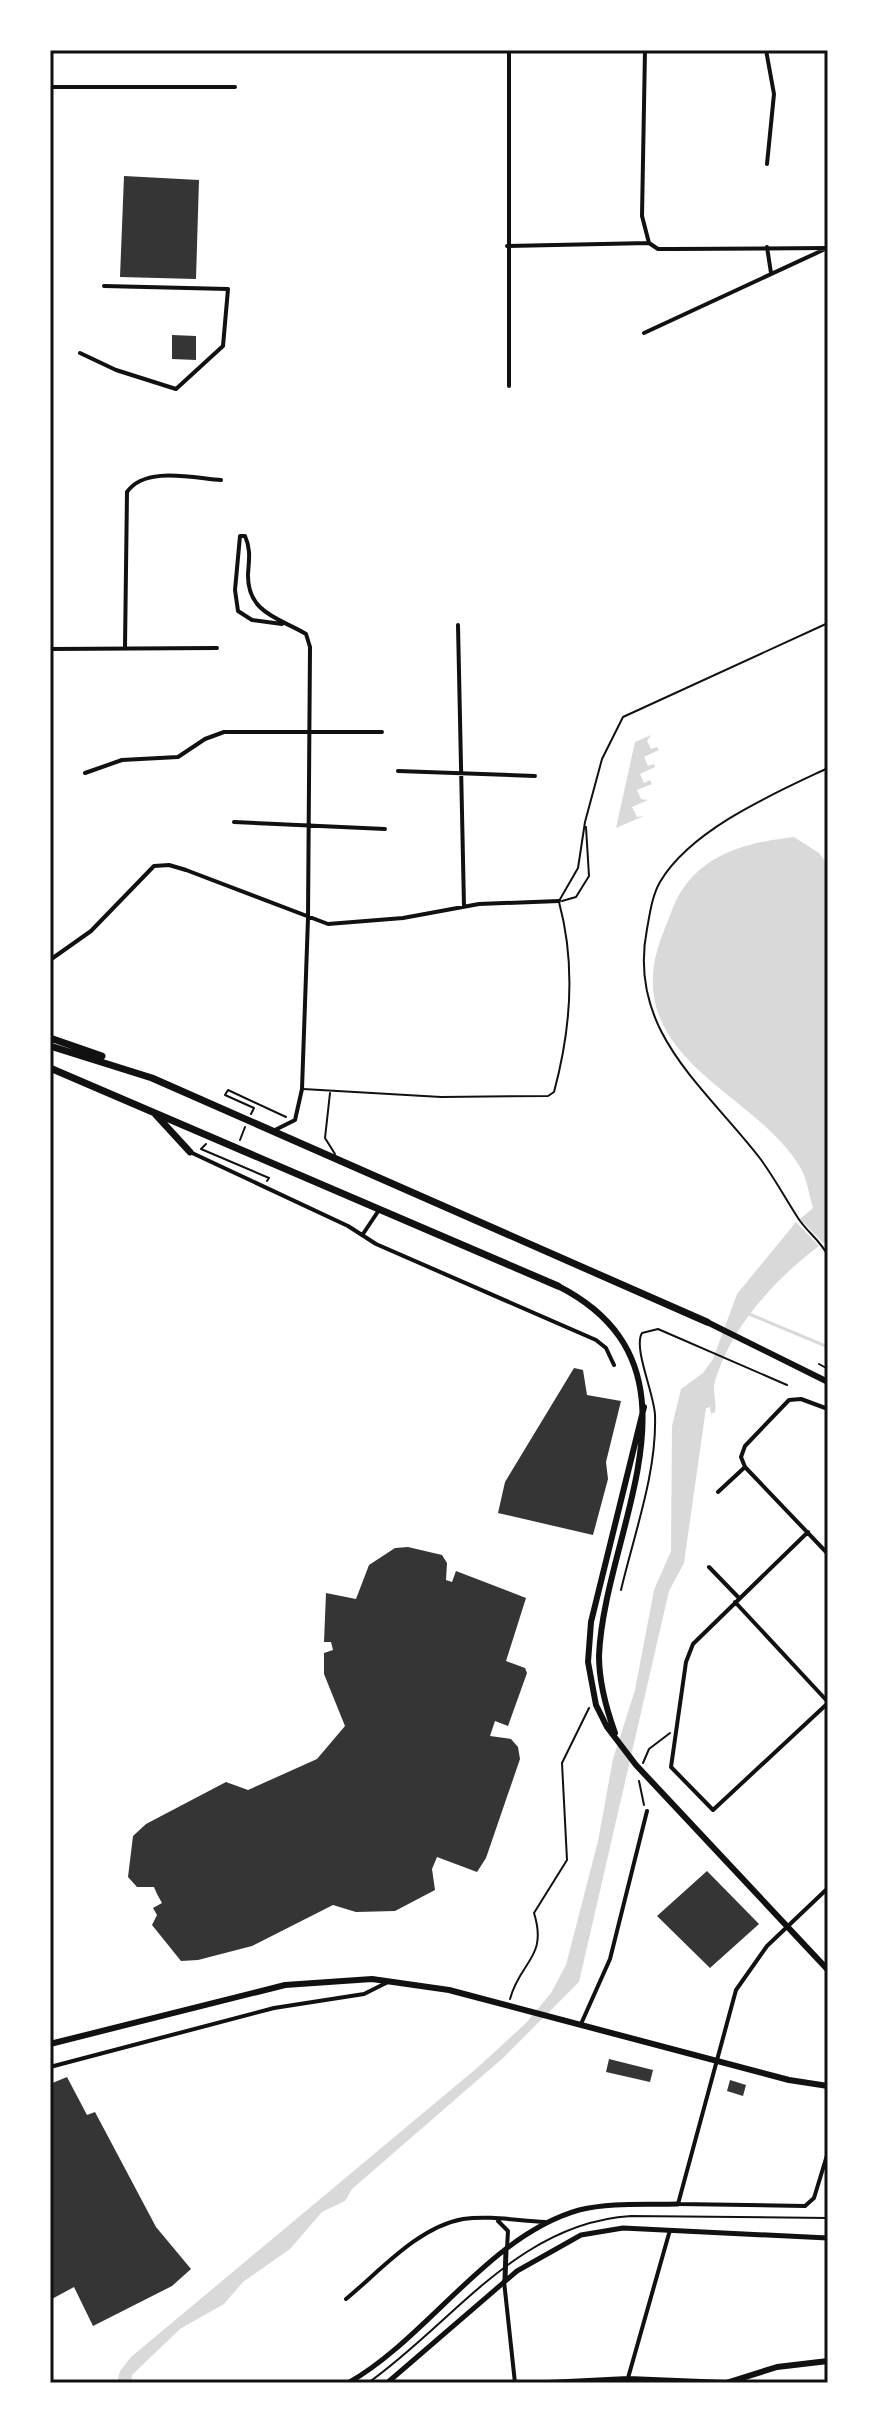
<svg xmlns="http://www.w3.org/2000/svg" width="878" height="2433" viewBox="0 0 878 2433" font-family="Ubuntu,sans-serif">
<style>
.water{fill:#d9d9d9}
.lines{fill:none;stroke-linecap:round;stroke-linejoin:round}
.stream{stroke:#d9d9d9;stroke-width:3}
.building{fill:#353535}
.path{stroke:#111;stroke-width:2}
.service{stroke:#111;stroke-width:2}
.minor{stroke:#111;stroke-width:4}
.tertiary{stroke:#111;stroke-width:5}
.primary{stroke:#111;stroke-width:6}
.motorway{stroke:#111;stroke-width:7}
.neatline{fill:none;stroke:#111;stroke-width:3}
</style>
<rect width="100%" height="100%" fill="#fff"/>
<path class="water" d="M 651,735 L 647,741 L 651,749 L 657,747 L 659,750 L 644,757 L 648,766 L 654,764 L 655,767 L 640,774 L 644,783 L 650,780 L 652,784 L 637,790 L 641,799 L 648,800 L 632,807 L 637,817 L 644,816 L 616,828 L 635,742 Z
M 794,837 L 819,853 L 828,865 L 828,1241 L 823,1243 L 800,1219 L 813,1208 C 809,1195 807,1178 800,1167 C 760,1099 648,1067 653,975 C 654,952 664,931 672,910 C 693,856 742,843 794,837 Z
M 796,1222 L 819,1246 C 774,1280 731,1327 715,1381 C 712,1391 717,1402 715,1412 L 711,1414 L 710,1407 L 706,1408 L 684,1563 L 669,1591 L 579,1982 L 503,2058 L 352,2189 L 345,2201 L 322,2212 L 290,2249 L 243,2282 L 224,2304 L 180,2329 L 132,2375 L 131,2383 L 117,2383 L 120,2371 L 131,2357 L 477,2068 L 526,2023 L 551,1993 L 566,1965 L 598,1841 L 613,1759 L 635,1690 L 654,1590 L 671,1551 L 672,1426 L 681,1389 L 703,1373 L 713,1359 L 737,1294 Z"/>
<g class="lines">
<path class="stream" d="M 747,1313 L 828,1347"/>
</g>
<path class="building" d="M 124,176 L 199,180 L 196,279 L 120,277 Z
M 172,335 L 196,336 L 196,360 L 172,359 Z
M 574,1368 L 583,1370 L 587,1395 L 621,1401 L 606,1462 L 608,1479 L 593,1535 L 498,1513 L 505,1482 Z
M 408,1547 L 442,1555 L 447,1563 L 446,1580 L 452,1582 L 456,1571 L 526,1598 L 506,1661 L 525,1668 L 527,1673 L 508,1726 L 495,1721 L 490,1736 L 511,1739 L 518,1747 L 520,1759 L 486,1858 L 477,1872 L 437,1857 L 432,1869 L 435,1890 L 395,1911 L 356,1912 L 333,1905 L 252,1946 L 198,1960 L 181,1961 L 152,1925 L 157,1915 L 153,1908 L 162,1903 L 157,1894 L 154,1887 L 137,1887 L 128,1877 L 133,1836 L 146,1824 L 226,1782 L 248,1790 L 317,1759 L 345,1726 L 324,1674 L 324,1653 L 333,1650 L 331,1642 L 324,1642 L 326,1593 L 356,1599 L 369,1565 L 395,1548 Z
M 707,1871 L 759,1924 L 710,1968 L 657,1916 Z
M 609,2059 L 653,2070 L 650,2082 L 606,2072 Z
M 67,2077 L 87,2115 L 95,2112 L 156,2227 L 191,2269 L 172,2286 L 93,2326 L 74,2287 L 50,2300 L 50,2084 Z
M 730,2080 L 746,2085 L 743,2096 L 727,2091 Z"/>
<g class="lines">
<path class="path" d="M 828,768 C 775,793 691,829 660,882 C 652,896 650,913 647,929 C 627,1030 703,1085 759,1157 C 774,1177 785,1198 798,1218 C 807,1232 821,1241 828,1256
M 251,1114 L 254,1108 L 225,1095 L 228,1090 L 286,1117
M 240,1140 L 245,1127
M 206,1144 L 201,1149 L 269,1178 L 267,1181
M 819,1364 L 828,1369
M 621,1590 C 634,1534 657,1473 655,1415 C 654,1393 633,1348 642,1333 L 658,1329 L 787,1385
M 643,1763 L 649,1749 L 670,1733
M 639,1781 L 644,1805
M 510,1999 C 520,1961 548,1958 534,1913 L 567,1860 L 562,1763 L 589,1708"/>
<path class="service" d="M 559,901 L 578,868 L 585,822 L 602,759 L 623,717 L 828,623
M 562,901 L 576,897 L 589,876 L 586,827
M 303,1089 L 441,1097 L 548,1096 L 554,1092 C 571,1029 576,965 559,902
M 330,1093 L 325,1138 L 335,1154
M 368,2383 C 454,2322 518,2223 631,2216 L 828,2218"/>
<path class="minor" d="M 645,50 L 642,216 L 649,243 L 658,249 L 672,249 L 827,248
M 766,50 L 774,94 L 767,164
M 50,87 L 235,87
M 507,246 L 649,243
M 767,247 L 771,273
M 644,333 L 823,250
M 80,353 L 116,370 L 176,389 L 223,346 L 228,289 L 104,286
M 509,386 L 509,50
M 458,625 L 464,906
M 125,647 L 127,492 C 145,466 193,478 221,480
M 50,649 L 217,648
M 398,771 L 535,776
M 85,773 L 122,760 L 178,757 L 205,739 L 224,732 L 382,732
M 234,822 L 385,829
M 50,960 L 91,931 L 154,866 L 169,865 L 186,870 L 328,924 L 403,918 L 479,904 L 559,901
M 275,1130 L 295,1120 L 302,1089 L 308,918 L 310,647 L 306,634 C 279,618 247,613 248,574 C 249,560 251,549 245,536 L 240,536 L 235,590 L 238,611 L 252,620 L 282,624
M 190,1152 L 348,1226 L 376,1244 L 596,1340 L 606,1348 L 614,1365
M 363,1234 L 379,1210
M 828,1409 L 801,1399 L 789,1400 L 745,1446 L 741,1457 L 745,1467 L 828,1554
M 718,1492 L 745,1467
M 808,1532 L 693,1644 L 686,1662 L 671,1767 L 713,1810 L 828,1703
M 709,1567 L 739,1598
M 735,1602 L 828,1702
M 828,1888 L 767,1946 L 736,1990 L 678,2204 L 805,2206 L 814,2198 L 828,2152
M 581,2024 L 610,1959 L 647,1811
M 50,2067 L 274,2008 L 364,1994 L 390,1981
M 498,2221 L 508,2231 L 507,2248
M 504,2281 L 515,2383
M 346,2299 C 380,2271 418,2227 463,2219 C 490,2215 519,2221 545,2222
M 628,2378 L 670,2230
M 528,2383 L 628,2378 L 726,2382"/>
<path class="tertiary" d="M 505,2280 L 506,2250
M 348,2383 C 429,2337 488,2236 579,2210 C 611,2202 645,2205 678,2204
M 387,2383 L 517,2271 L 581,2235 L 623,2228 L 828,2238"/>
<path class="primary" d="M 558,1286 C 717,1367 604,1530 599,1656 C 599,1683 606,1708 615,1733
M 707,1322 L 828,1382
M 644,1407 L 591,1622 L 588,1662 L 596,1705 L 607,1727 L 636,1765 L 828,1970
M 50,2044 L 285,1985 L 372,1979 L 449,1990 L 789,2080 L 828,2086
M 726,2383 L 777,2367 L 828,2361"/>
<path class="motorway" d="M 50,1038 L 102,1056
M 50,1046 L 152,1078 L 707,1322
M 50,1068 L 558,1286
M 156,1115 L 190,1152"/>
</g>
<rect width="878" height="2433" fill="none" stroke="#ffffff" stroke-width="104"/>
<rect x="52" y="52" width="774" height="2329" class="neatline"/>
</svg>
